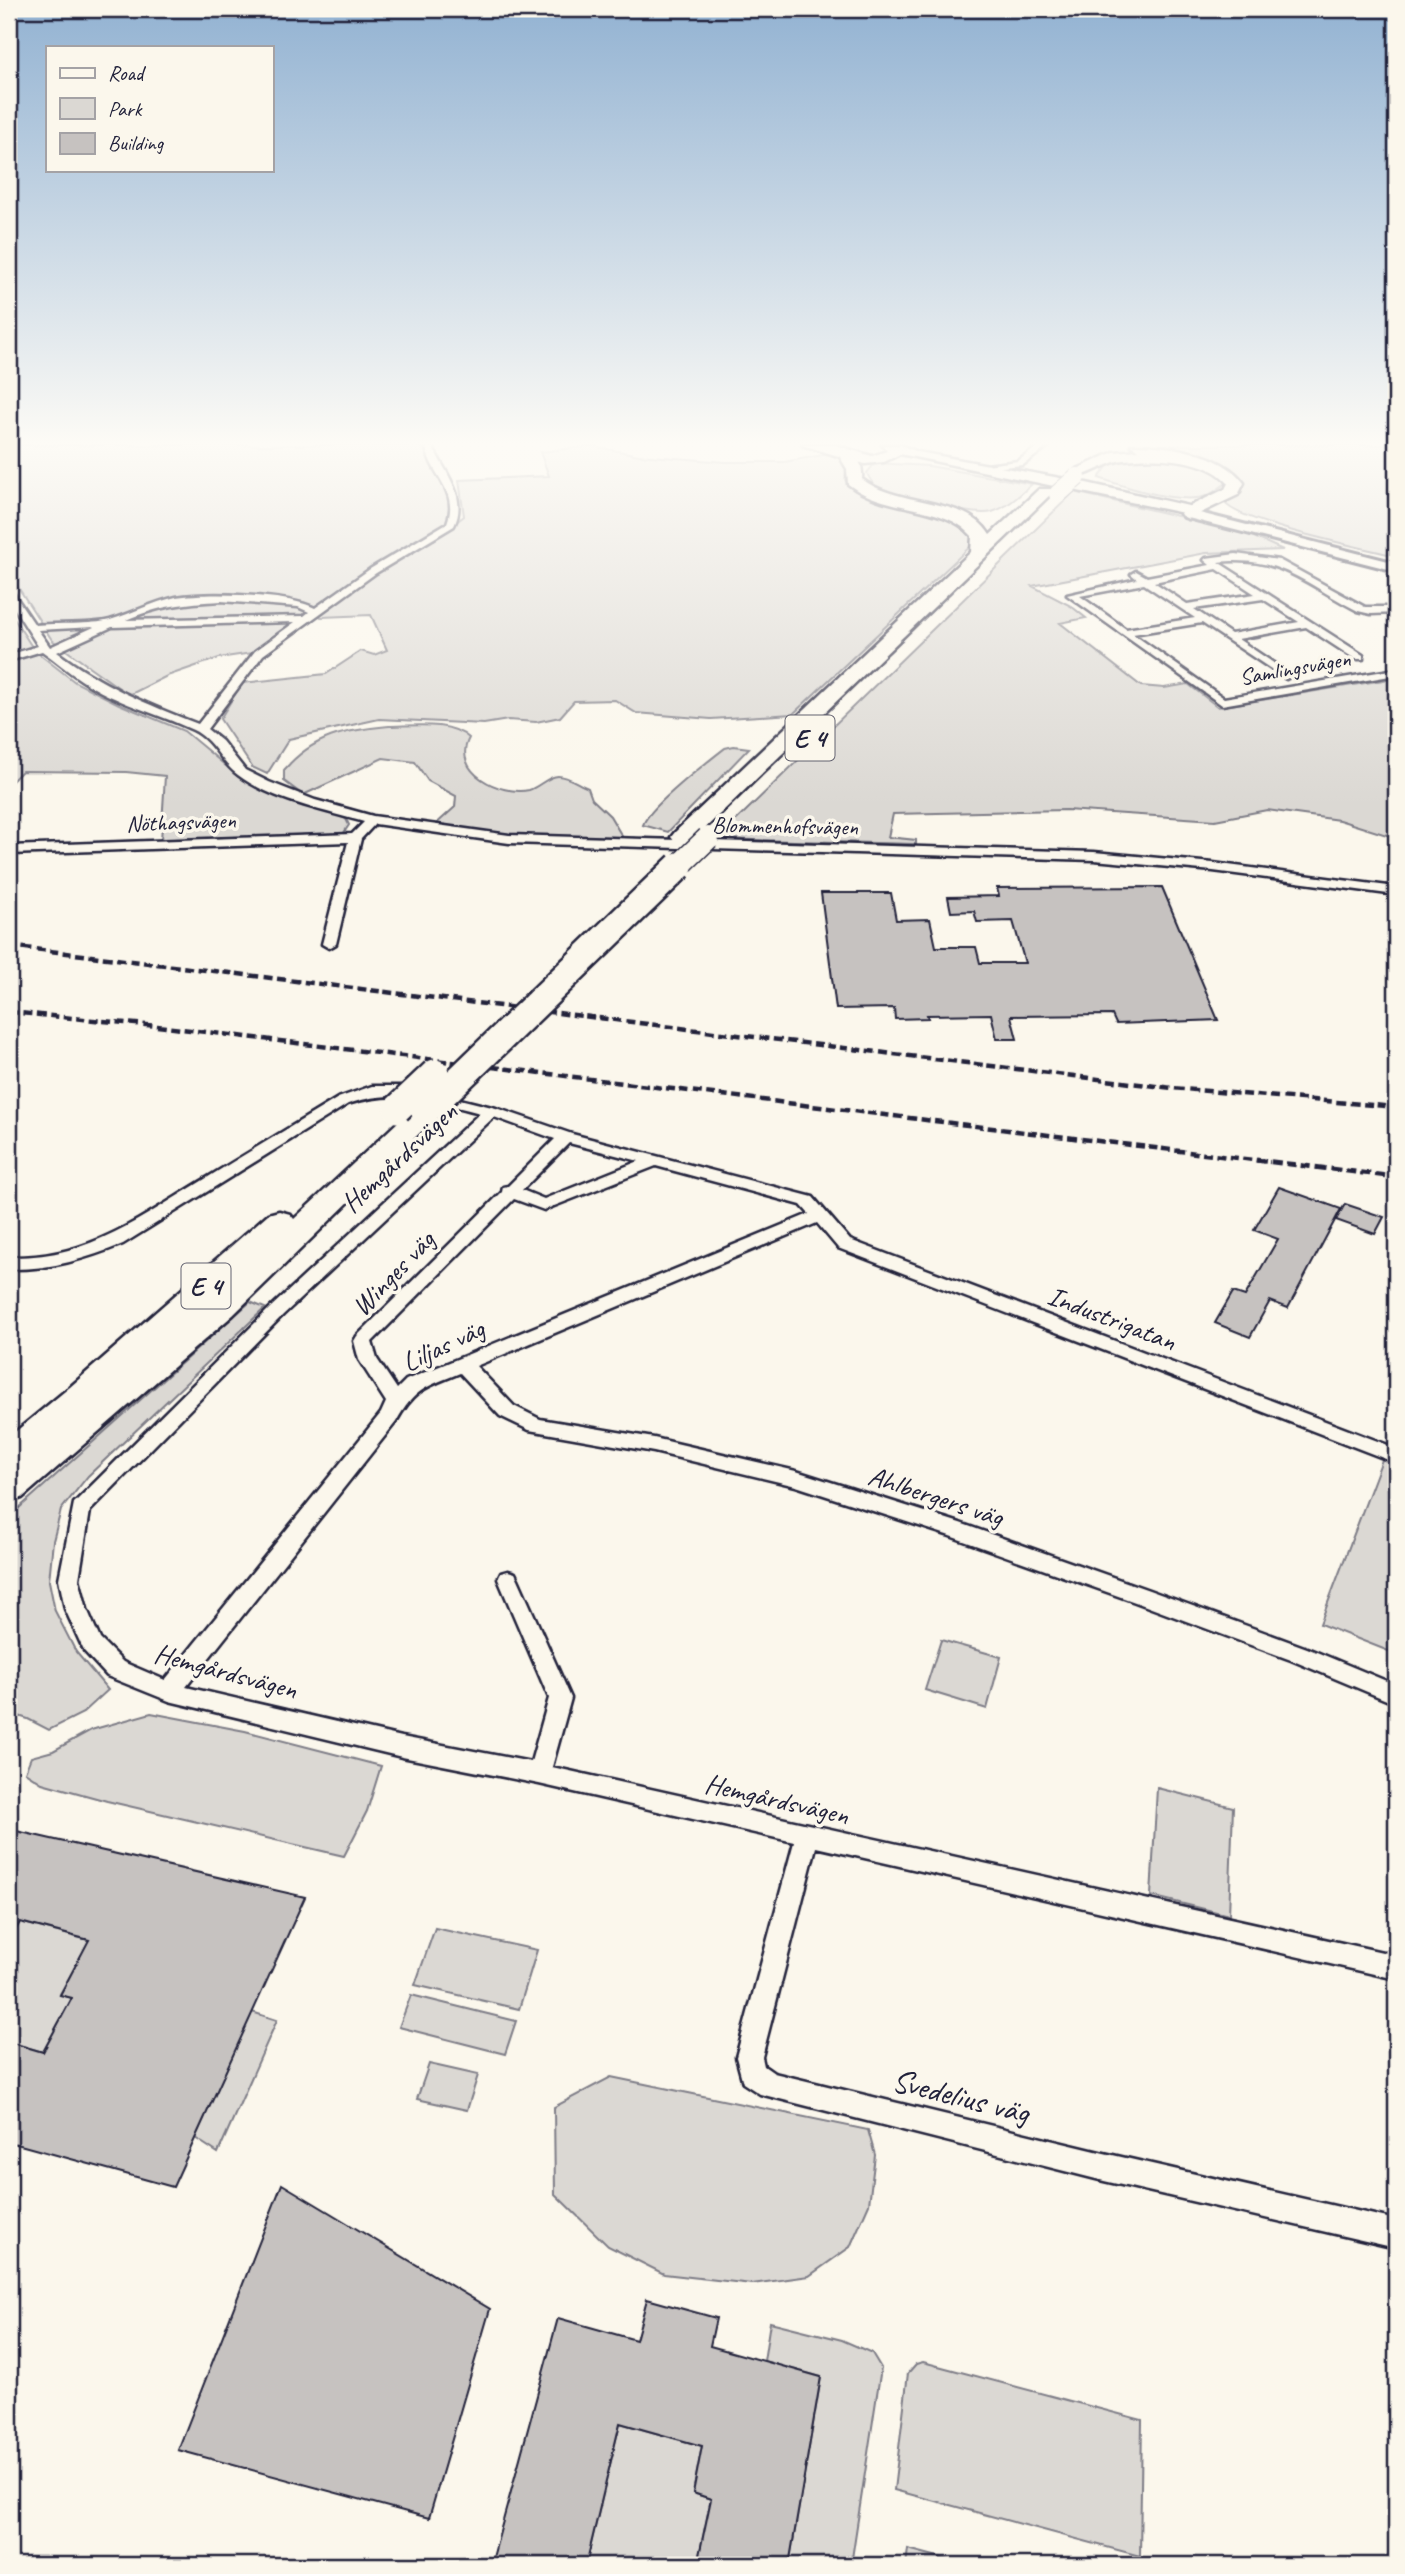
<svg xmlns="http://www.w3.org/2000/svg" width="1405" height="2574" viewBox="0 0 1405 2574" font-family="Caveat,sans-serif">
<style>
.green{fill:#dbd8d3;stroke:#7e7d87;stroke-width:2}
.building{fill:#c6c2c0;stroke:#22223b;stroke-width:2}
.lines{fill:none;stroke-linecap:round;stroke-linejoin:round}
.street-casing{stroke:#22223b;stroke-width:5}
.secondary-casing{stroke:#22223b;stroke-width:6}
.primary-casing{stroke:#22223b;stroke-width:5}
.highway-casing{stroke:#22223b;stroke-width:5}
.street{fill:#fbf7ec;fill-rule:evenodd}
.secondary{fill:#fbf7ec;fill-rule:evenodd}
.primary{fill:#fbf7ec;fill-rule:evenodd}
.highway{fill:#fbf7ec;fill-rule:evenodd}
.rail-far1{stroke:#22223b;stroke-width:4.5;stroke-dasharray:9 4.5;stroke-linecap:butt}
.rail{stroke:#22223b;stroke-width:5;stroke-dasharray:10 5;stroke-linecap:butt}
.highway-bridge-far2-casing{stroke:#22223b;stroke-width:20;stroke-linecap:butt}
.highway-bridge-far1-casing{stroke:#22223b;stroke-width:25;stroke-linecap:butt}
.highway-bridge-casing{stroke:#22223b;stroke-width:32;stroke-linecap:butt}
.highway-bridge-far2{stroke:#fbf7ec;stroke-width:18}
.highway-bridge-far1{stroke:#fbf7ec;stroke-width:22}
.highway-bridge{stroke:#fbf7ec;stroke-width:27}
.labels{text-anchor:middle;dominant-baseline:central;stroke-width:7;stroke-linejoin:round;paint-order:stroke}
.far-street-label{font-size:23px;fill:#22223b;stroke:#fbf7ec}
.shield{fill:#fbf7ec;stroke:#636270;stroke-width:2}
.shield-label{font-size:26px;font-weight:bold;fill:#22223b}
.street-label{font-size:28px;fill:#22223b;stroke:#fbf7ec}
.near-street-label{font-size:33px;fill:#22223b;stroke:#fbf7ec}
</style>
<rect width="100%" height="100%" fill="#fbf7ec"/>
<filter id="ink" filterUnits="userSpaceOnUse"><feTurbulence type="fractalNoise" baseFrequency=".0143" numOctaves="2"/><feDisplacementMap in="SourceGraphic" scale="14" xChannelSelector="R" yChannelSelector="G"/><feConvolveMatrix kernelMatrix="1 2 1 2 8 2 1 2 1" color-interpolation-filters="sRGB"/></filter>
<g filter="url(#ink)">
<path class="green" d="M 9,445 L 420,445 C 433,465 464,502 446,525 C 443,530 433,535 428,538 L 434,540 L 464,516 L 459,480 L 549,476 L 540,452 L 591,446 L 639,455 L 725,462 L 784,462 L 829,454 L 847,462 L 845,480 L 855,491 L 952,519 L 971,529 L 974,543 L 793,714 L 711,719 L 636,713 L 615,700 L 574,701 L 560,717 L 536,722 L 508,720 L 484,724 L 379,719 L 289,739 L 267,774 L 252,767 L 220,719 L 242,683 L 326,674 L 361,651 L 374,655 L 387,650 L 371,615 L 321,617 L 318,614 L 363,583 L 353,581 L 252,653 L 219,658 L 167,676 L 129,695 L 52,640 L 9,573 Z
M 1158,445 L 1396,445 L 1396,556 C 1365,548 1240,523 1225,503 L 1242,492 C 1247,466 1178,453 1158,445 Z
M 1121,458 C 1149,458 1208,457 1226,483 C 1217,490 1208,497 1197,498 C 1169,501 1126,487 1099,478 L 1107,467 Z
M 875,463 L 929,466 L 1032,484 C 1020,495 1008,507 992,512 C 974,517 892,497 876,486 C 871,482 869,478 867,473 Z
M 1074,492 L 1238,530 L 1283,550 L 1206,553 L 1032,586 L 1071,606 L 1086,618 L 1060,623 L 1141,686 L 1164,688 L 1188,684 L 1218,707 L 1396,678 L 1396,838 L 1339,820 L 1267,810 L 1215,820 L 1066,810 L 893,814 L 888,837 L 916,840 L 916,844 L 717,839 Z
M 9,611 L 34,650 L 75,682 L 119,704 L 184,731 L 243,780 L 330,812 L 346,819 L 349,825 L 343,834 L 161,841 L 165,776 L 126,772 L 22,771 L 9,784 Z
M 389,726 C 412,726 450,720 469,738 C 451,772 500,796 529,790 C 539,787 548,776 558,776 C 568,776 578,784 588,788 L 592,799 L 610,816 L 623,838 L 519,835 L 434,826 L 455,807 L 456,796 L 428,781 L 415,762 L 383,758 L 303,795 L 284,781 L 284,770 C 313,736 345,730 389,726 Z
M 734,746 L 749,748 L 668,832 L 643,825 C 649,807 707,762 725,748 Z
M 250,1302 L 265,1308 L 88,1476 L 61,1510 L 53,1541 L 49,1581 L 55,1611 L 76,1652 L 108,1690 L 83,1713 L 49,1730 L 28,1719 L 9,1713 L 9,1517 Z
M 1383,1457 L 1396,1463 L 1396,1654 L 1320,1624 Z
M 941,1640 L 1001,1657 L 987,1709 L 925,1690 Z
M 151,1713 L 245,1731 L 381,1766 L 367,1811 L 344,1856 L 107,1801 L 42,1783 L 25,1772 L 31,1757 L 53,1751 L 91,1730 Z
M 1157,1788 L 1233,1807 L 1229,1915 L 1151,1896 Z
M 20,1922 L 103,1944 L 82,1954 L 60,1994 L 72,1998 L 43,2052 L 9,2042 L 9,1942 Z
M 435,1928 L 537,1950 L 519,2009 L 415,1985 Z
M 411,1995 L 516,2021 L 505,2054 L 399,2027 Z
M 252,2012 L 277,2020 L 218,2153 L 195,2138 Z
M 429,2064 L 478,2075 L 467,2110 L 417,2099 Z
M 611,2077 L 868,2130 L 875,2155 L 869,2204 L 850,2247 L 809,2276 L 752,2284 L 664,2274 L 608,2246 L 555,2194 L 554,2107 Z
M 770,2322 L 842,2340 L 872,2353 L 881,2368 L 851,2565 L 789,2565 L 821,2377 L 764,2361 Z
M 923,2362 L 1142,2420 L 1140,2556 L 894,2490 L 908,2373 L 916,2364 Z
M 620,2423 L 702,2446 L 693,2493 L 711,2499 L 697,2565 L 586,2565 Z
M 908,2549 L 968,2565 L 906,2565 Z"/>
<path class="building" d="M 1162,887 L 1218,1020 L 1116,1024 L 1112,1015 L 1011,1016 L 1017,1039 L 997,1039 L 991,1014 L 927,1015 L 928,1018 L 895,1019 L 894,1008 L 836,1009 L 821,893 L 891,893 L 896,920 L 930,919 L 936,947 L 976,947 L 980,963 L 1025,963 L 1013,921 L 977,922 L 974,911 L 951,912 L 948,897 L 999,896 L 997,888 Z
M 1279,1187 L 1341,1209 L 1288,1308 L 1270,1301 L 1250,1337 L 1215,1323 L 1233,1292 L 1245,1296 L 1278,1239 L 1254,1230 Z
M 1345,1204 L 1384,1217 L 1375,1234 L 1336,1220 Z
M 12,1830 L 305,1897 L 173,2187 L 9,2142 L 9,2042 L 43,2052 L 72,1998 L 60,1995 L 89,1940 L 20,1922 L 9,1942 L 9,1836 Z
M 282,2184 L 490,2309 L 429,2518 L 178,2450 Z
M 647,2299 L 716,2318 L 710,2346 L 821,2377 L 789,2565 L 697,2565 L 711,2499 L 693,2493 L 702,2446 L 620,2423 L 586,2565 L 491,2565 L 558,2318 L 636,2340 Z"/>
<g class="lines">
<g class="street-casing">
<path id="street" d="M 1040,445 L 1050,445 L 1023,465 L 982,469 L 978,466 L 1018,461 Z
M 426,446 L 433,448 C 446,473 468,498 454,526 L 376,573 L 263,655 L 207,729 L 222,741 L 245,770 L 269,782 L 315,800 L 373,816 L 509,835 L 1094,852 L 1213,863 L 1396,887 L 1396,895 L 1213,871 L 1094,860 L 509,843 L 375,824 L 361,839 L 336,944 L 329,948 L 322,944 L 348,842 L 9,854 L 9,846 L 352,834 L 364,822 C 325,811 271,800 238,775 C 221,763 214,740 193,730 C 157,713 115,703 81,680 C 67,671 55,660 42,651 L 9,661 L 9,655 L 38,646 L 9,600 L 9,590 L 12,591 L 35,625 C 55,623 92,625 110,620 C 133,613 153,602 176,597 C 207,592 288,594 315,608 L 370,569 L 447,523 C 460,491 429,473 426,446 ZM 221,601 L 298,607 L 309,612 L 304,616 L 126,620 C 158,606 186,603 221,601 ZM 295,622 L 255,651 L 198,724 C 146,704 101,685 57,652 L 112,627 ZM 94,627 L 50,647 L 38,630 Z
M 1236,554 L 1279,560 L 1365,607 L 1396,607 L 1396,613 L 1371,614 L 1358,611 C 1306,585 1281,555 1218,562 L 1363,655 L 1363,659 L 1355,659 L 1306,627 L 1238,639 L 1290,674 L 1291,676 L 1286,679 L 1202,623 L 1133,634 L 1224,698 L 1396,669 L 1396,675 L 1222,705 L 1067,595 L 1137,579 L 1131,574 L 1136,571 L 1147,577 L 1210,565 L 1204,560 L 1206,558 ZM 1217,569 L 1255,594 L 1187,604 L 1154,582 ZM 1144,584 L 1195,618 L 1126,629 L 1080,596 ZM 1263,599 L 1299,622 L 1231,634 L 1194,609 Z
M 372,1086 L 407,1086 L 496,1108 L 572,1134 L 813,1197 L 850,1240 L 1396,1448 L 1396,1463 L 838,1248 L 817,1223 L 476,1366 L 514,1406 L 540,1419 L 654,1438 L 796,1471 L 960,1523 L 1149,1590 L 1307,1648 L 1396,1685 L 1396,1704 L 1291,1660 L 1135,1602 L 947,1535 L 796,1486 L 654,1452 L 529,1430 L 500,1416 L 460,1373 C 426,1387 415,1388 396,1422 L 186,1687 L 402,1737 L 531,1762 L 549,1698 L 498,1579 L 501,1573 L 508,1571 L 515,1573 L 518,1579 L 571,1698 L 552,1767 L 1396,1955 L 1396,1979 L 816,1847 L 762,2057 L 764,2066 L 774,2073 L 1104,2153 L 1396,2220 L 1396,2248 L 1104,2181 L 760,2094 L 743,2083 L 736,2057 L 794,1842 L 539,1784 L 402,1757 L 169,1701 L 107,1676 L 84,1651 L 65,1609 L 59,1579 L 74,1503 L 271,1307 L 480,1113 C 430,1101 399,1087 348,1104 L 123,1244 C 86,1259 49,1270 9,1269 L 9,1257 C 88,1259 140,1218 205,1179 C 249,1152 293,1125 338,1098 ZM 494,1117 L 555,1139 L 508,1186 L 503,1187 L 502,1192 L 357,1336 L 354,1341 L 359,1360 L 386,1402 L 381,1413 L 165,1680 L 123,1662 L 100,1639 L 87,1609 L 79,1579 L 90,1511 L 283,1315 ZM 569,1143 L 639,1161 L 544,1199 L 522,1190 ZM 656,1166 L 801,1205 L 809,1214 L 406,1380 L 397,1389 L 377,1359 L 372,1342 L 514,1199 L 544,1210 Z"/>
</g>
<g class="secondary-casing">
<path id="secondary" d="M 1188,510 L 1396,563 L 1396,571 L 1184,517 L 1184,511 Z"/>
</g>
<g class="primary-casing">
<path id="primary" d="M 802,445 L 835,445 L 872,456 L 887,451 L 882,445 L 901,445 L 918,452 L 1082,482 L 1193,507 L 1200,511 L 1193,515 L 900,454 L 884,462 L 865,464 Z"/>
</g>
<g class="highway-casing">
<path id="highway" d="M 1131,445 C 1167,445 1222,452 1244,483 L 1238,495 L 1188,519 L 1180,514 L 1182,510 L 1225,489 L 1228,483 C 1208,458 1154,456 1124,460 C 1110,461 1097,471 1083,475 L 1075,470 L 1114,452 L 1139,450 Z
M 848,452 C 860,455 863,469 862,479 C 898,507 967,496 990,535 L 1039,489 L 1051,489 L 1053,492 L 691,842 L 675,842 L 671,837 L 675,832 L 971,552 L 972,536 C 944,503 884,513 848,484 L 847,469 L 840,457 Z
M 425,1103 L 435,1106 L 440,1112 L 435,1118 L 233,1315 L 22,1498 L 9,1502 L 9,1437 L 70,1387 L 268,1214 L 279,1211 L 290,1214 L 294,1219 L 415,1106 Z"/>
</g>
<use href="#street" class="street"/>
<use href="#secondary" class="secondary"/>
<use href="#primary" class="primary"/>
<use href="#highway" class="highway"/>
<path class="rail-far1" d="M 9,946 L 1172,1088 L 1396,1107
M 9,1012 L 157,1026 L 1270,1162"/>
<path class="rail" d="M 1256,1160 L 1396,1177"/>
<g class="highway-bridge-far2-casing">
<path id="highway-bridge-far2" d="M 1058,494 L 1077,477"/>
</g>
<g class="highway-bridge-far1-casing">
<path id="highway-bridge-far1" d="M 678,867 L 708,838"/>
</g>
<g class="highway-bridge-casing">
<path id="highway-bridge" d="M 397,1109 L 435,1073
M 425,1112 L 679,866"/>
</g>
<use href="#highway-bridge-far2" class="highway-bridge-far2"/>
<use href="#highway-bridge-far1" class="highway-bridge-far1"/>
<use href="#highway-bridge" class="highway-bridge"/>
</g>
</g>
<linearGradient id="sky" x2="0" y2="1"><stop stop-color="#92b2d2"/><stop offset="0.55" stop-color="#fdfbf6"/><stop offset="1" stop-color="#fdfbf6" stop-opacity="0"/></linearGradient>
<rect width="1405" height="806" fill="url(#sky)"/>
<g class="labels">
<g class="far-street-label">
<text transform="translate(1295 668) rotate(-10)">Samlingsvägen</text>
<text transform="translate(181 822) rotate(-2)">Nöthagsvägen</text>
<text transform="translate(785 826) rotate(1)">Blommenhofsvägen</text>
</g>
<g class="shield">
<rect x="785.5" y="715.5" width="49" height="45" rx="5"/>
<rect x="181.5" y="1263.5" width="49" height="45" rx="5"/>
</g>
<g class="shield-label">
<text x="810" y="738">E 4</text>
<text x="206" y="1286">E 4</text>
</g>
<g class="street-label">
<text transform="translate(399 1157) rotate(-43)">Hemgårdsvägen</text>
<text transform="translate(393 1273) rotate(-46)">Winges väg</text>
<text transform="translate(1112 1318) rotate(21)">Industrigatan</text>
<text transform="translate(443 1345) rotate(-25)">Liljas väg</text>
<text transform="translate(936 1496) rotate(18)">Ahlbergers väg</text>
<text transform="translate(226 1671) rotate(15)">Hemgårdsvägen</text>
<text transform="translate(777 1799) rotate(13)">Hemgårdsvägen</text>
</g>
<g class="near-street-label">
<text transform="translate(961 2096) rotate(14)">Svedelius väg</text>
</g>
</g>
<rect width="1405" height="2574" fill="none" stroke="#fbf7ec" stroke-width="35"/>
<rect x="18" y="18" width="1370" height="2539" fill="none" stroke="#22223b" stroke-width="2.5" filter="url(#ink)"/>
<rect x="46" y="46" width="228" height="126" fill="#fbf7ec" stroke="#a4a2a5" stroke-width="2"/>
<rect x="60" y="68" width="35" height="10" fill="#fbf7ec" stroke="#a4a2a5" stroke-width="2"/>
<text x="108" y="80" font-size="21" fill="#22223b">Road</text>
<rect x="60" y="98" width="35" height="21" fill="#dbd8d3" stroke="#a4a2a5" stroke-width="2"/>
<text x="108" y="116" font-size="21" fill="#22223b">Park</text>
<rect x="60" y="133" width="35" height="21" fill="#c6c2c0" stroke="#a4a2a5" stroke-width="2"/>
<text x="108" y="150" font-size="21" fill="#22223b">Building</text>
</svg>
